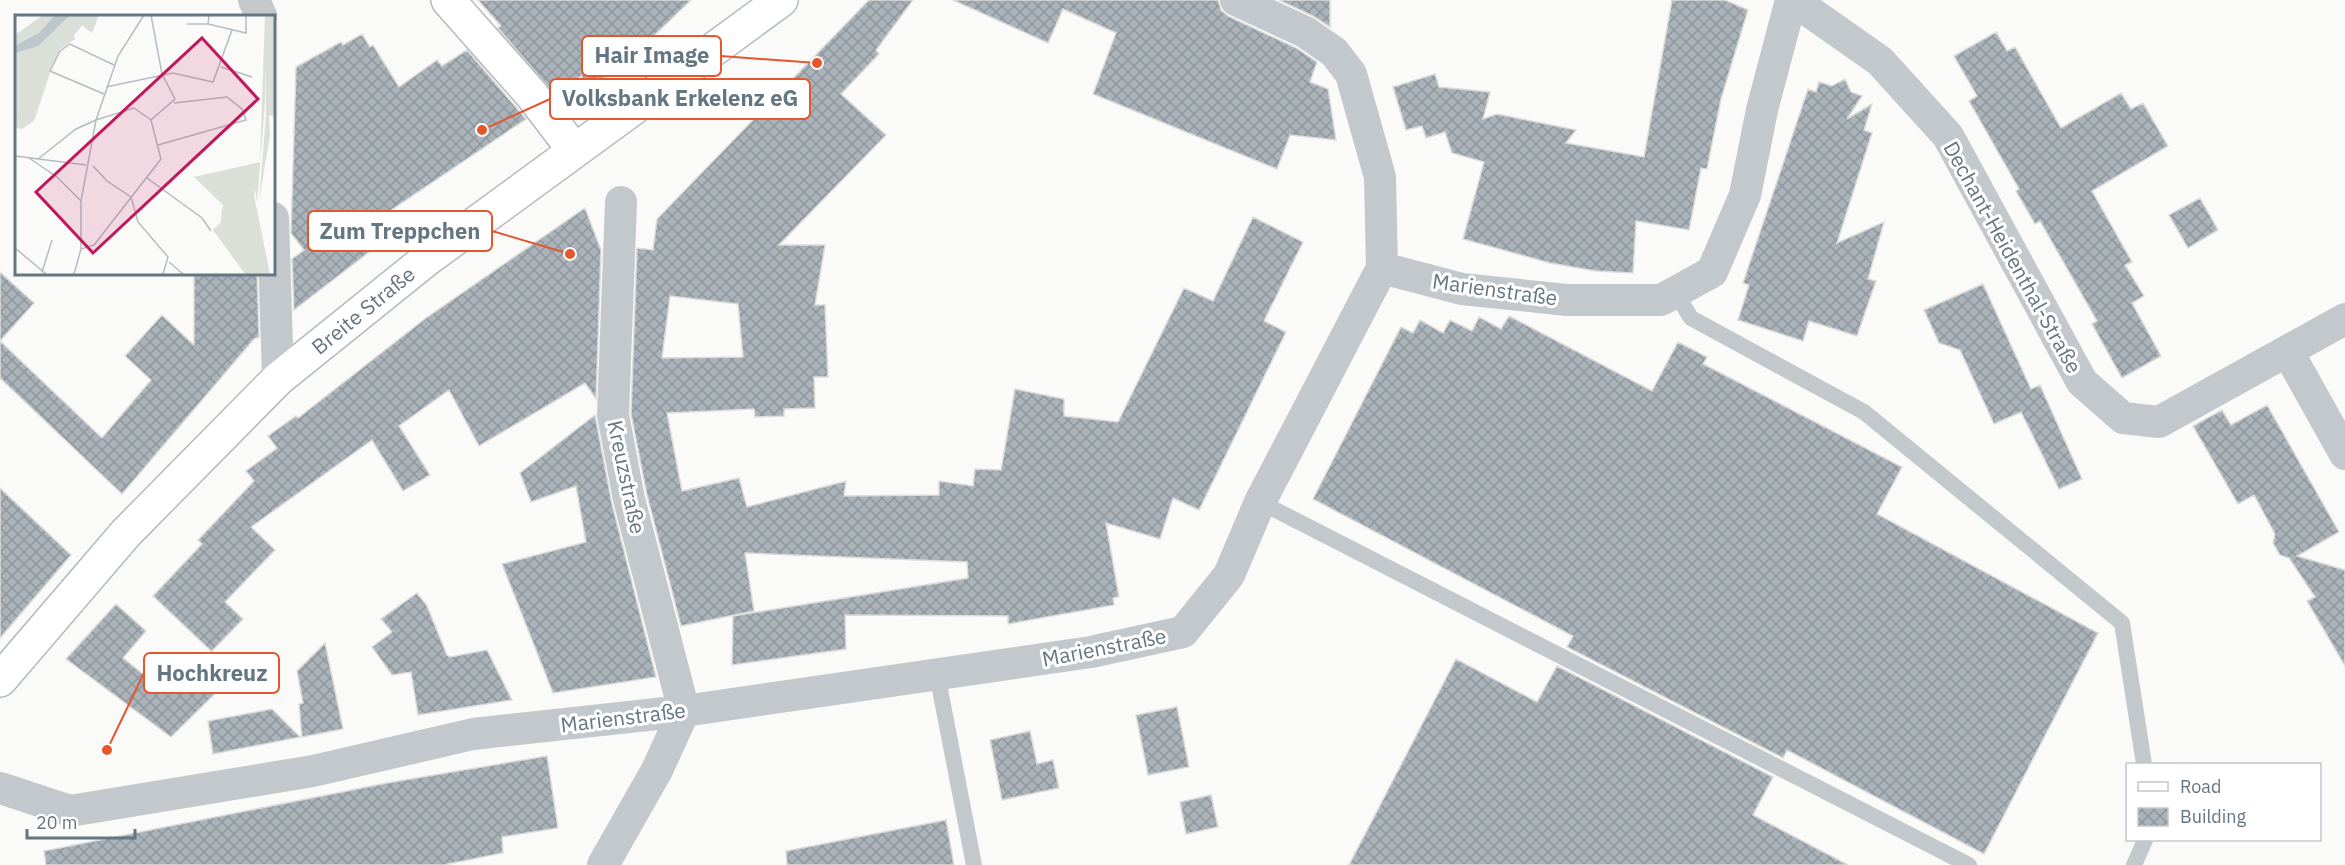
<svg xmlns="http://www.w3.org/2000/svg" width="2345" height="865" viewBox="0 0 2345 865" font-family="'IBM Plex Sans',sans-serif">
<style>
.building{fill:url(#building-cross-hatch);stroke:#dcdcda;stroke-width:1.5;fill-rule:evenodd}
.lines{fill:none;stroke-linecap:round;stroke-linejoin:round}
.secondary-casing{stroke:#b3babf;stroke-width:36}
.lane{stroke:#c3c8cc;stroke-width:16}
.street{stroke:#c3c8cc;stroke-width:32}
.secondary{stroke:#fff;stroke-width:33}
.labels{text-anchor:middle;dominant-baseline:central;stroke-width:6;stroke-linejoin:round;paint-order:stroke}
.street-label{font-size:21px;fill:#657683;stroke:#fff}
.inset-road{fill:none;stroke:#b5bdc2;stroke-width:1.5}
.view{fill:#c2185b;fill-opacity:0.15;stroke:#c2185b;stroke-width:3}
.inset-edge{fill:none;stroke:#657683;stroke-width:3}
.leader{fill:none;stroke:#e4572e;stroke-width:2}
.callout-dot{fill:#e4572e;stroke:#fff;stroke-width:2}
.callout{fill:#fff;stroke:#e4572e;stroke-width:2}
.callout-label{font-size:22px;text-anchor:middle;font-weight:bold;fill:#657683}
</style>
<defs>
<pattern id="building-cross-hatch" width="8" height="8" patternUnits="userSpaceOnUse" patternTransform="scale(1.5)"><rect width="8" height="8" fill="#aab3b9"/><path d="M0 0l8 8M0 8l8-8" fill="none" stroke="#8e969c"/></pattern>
</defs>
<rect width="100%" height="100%" fill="#fafaf8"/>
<path class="building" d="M 478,0 L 691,0 L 638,51 L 589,88 L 581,76 L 557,97 L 498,28 L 501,26 Z
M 869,0 L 913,0 L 876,50 L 879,54 L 841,94 L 886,135 L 779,245 L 825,245 L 815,305 L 825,305 L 828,377 L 814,377 L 815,408 L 784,409 L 784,416 L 755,417 L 754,409 L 667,413 L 682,491 L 739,478 L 747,507 L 846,481 L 844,496 L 939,495 L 939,481 L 973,486 L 975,469 L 1001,470 L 1015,389 L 1064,399 L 1064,416 L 1118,422 L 1184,288 L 1213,301 L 1253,217 L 1303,242 L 1264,321 L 1286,332 L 1199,510 L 1173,498 L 1160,539 L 1106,523 L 1119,597 L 1113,598 L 1114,605 L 1008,624 L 1008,616 L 845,615 L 846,649 L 732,665 L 733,616 L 968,578 L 967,562 L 745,553 L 754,611 L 681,626 L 647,495 L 631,414 L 637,248 L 653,250 L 657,219 ZM 670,296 L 738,304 L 743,357 L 662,358 Z
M 953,0 L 1218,0 L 1221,10 L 1228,16 L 1296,48 L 1317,62 L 1310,82 L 1328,89 L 1336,140 L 1290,135 L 1277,169 L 1093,94 L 1116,33 L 1063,9 L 1048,43 Z
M 1279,0 L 1330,0 L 1330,27 L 1313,16 Z
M 1672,0 L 1725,0 L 1748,10 L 1721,99 L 1707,169 L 1701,168 L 1689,230 L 1636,221 L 1633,273 L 1596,271 L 1550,263 L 1463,239 L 1484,162 L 1452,153 L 1445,132 L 1426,138 L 1422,126 L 1406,130 L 1393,87 L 1435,74 L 1439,87 L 1490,92 L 1483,119 L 1497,114 L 1576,130 L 1566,143 L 1644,157 Z
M 1996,32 L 2007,51 L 2015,47 L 2061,128 L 2121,93 L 2131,109 L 2143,103 L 2168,146 L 2092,191 L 2132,262 L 2125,265 L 2144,296 L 2132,303 L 2161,356 L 2122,378 L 2092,324 L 2097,321 L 2040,221 L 2035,224 L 2016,191 L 2019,189 L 1969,101 L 1977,96 L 1954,56 Z
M 362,34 L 370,47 L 373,45 L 399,87 L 437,60 L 442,66 L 467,50 L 526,119 L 387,213 L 399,229 L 294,310 L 292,259 L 304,250 L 291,233 L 296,67 L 341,42 L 343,45 Z
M 1845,79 L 1851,92 L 1862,96 L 1847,119 L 1872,104 L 1864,130 L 1872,133 L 1837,243 L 1884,222 L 1868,279 L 1876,281 L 1857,336 L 1809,321 L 1803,341 L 1738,320 L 1749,285 L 1743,283 L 1808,89 L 1816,92 L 1819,82 L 1832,86 Z
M 2200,198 L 2218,230 L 2188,248 L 2169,215 Z
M 585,208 L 601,250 L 596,399 L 585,383 L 479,446 L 449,390 L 399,426 L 430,475 L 403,491 L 372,440 L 251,527 L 275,550 L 225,602 L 243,619 L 212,651 L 235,674 L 171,737 L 66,659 L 116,604 L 146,631 L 123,658 L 168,694 L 211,651 L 153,596 L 202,544 L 198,540 L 254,481 L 246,471 L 277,448 L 268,436 L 296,416 L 298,418 L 426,318 Z
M 0,272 L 34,303 L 0,341 L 102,438 L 151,380 L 125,356 L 162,315 L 194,345 L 194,273 L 257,273 L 259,337 L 254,339 L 122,494 L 0,378 Z
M 1983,284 L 2031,389 L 2040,385 L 2082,479 L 2059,489 L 2021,412 L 1994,424 L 1960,350 L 1939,343 L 1924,310 Z
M 1509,316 L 1652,391 L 1678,342 L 1707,357 L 1703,364 L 1902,467 L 1877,514 L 2098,633 L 1984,854 L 1787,750 L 1783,758 L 1567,647 L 1573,636 L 1313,499 L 1401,327 L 1413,333 L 1420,320 L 1443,333 L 1450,320 L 1472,331 L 1479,317 L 1501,329 Z
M 2267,405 L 2339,532 L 2297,556 L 2345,570 L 2345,666 L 2307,601 L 2315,597 L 2289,558 L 2280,555 L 2273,543 L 2275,534 L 2254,495 L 2238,504 L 2193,426 L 2222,410 L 2231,425 Z
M 595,415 L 612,504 L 656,677 L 553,693 L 502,564 L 586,542 L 576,486 L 531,502 L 520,473 Z
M 0,488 L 71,555 L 0,638 Z
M 417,593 L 427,606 L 447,655 L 450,657 L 487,650 L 512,700 L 418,715 L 411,672 L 392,675 L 372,647 L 392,632 L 381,619 Z
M 325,643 L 343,729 L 302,737 L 299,704 L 303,703 L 297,671 Z
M 1456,659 L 1537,702 L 1557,666 L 1773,777 L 1753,815 L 1848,865 L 1349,865 Z
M 1177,707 L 1189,767 L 1148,775 L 1136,715 Z
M 272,709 L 300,737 L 213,754 L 208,721 Z
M 1030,731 L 1037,764 L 1053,760 L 1059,788 L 1002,800 L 990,740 Z
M 547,756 L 558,828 L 502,837 L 503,853 L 443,865 L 46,865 L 44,851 L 387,783 Z
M 1211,795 L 1218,827 L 1186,834 L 1180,802 Z
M 946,820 L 954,865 L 787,865 L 786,851 Z"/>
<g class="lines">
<g class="secondary-casing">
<path id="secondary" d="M 448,0 L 532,95 L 574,150
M 0,680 L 126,533 L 278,379 L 427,259 L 781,0"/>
</g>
<path class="lane" d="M 1675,292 L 1691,318 L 1864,412 L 2122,623 L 2144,764
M 1260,502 L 1969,865
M 937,674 L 974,865
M 2134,865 L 2145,840"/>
<path class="street" d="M 254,0 L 261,16
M 1236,0 L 1305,32 L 1334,52 L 1351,74 L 1380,177 L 1382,268
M 1793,0 L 1880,61 L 1948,136 L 2082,382 L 2123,418 L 2159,422 L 2345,319
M 273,218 L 278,379
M 2288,352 L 2345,454
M 0,788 L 70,811 L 313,771 L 473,734 L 684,711 L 1091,652 L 1183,632 L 1229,575 L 1260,502 L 1382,268 L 1462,289 L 1567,300 L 1661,300 L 1712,272 L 1745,195 L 1762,110 L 1791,0
M 603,865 L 657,770 L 684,711 L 629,499 L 613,415 L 621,202"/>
<use href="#secondary" class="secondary"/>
</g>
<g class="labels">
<g class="street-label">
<text transform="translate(2013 257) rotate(61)">Dechant-Heidenthal-Straße</text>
<text transform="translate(1495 289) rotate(8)">Marienstraße</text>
<text transform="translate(363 310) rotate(-39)">Breite Straße</text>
<text transform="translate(627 477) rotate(78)">Kreuzstraße</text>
<text transform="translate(1104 647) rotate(-11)">Marienstraße</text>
<text transform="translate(623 717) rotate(-7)">Marienstraße</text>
</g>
</g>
<g transform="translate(15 15)">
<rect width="260" height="260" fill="#fafaf8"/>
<path d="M 28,0 L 84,0 L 77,18 L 64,8 L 57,17 L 60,24 L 45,34 L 7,114 L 0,113 L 0,20 ZM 250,0 L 259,0 L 259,101 L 251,100 L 251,53 L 250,88 L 247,86 ZM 245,147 L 239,181 L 255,259 L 230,259 L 198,215 L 205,208 L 209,191 L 179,162 Z" fill="#dadfd7"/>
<path d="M 33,0 L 40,0 L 24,18 L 0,31 L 0,24 ZM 68,0 L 76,0 L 51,30 L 39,34 ZM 42,37 L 19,106 L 7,114 L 12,54 L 16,54 L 17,87 L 30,54 ZM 247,86 L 250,88 L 242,187 L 239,168 L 245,147 ZM 251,100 L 254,100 L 255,120 L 244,186 ZM 208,191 L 242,194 L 246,219 L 242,217 L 239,205 L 225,207 L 206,200 ZM 231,227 L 242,230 L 244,240 L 215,234 Z" fill="#dadfd7"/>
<path d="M 40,0 L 55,0 L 23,31 L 0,38 L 0,31 L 24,18 Z" fill="#bbc7cb"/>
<path class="inset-road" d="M 194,0 L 193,9 L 231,18 L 231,0M 172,9 L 193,9M 206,52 L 237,62M 91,72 L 158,58 L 198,67 L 217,15M 89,79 L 35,56 L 45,36 L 55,29 L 99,50M 81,105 L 119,93 L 136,105M 143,130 L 231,105 L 227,94 L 212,82 L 159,88M 0,141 L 71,150M 14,143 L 42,162 L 66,186M 23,144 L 61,114 L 81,105M 78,151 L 92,166 L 116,182 L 123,207 L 153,242 L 148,259M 132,163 L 187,203 L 196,216M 0,233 L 31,259M 66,234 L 79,230 L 146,144 L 136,105 L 160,84 L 147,59 L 136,0M 154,247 L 168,259M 27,257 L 37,225M 59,259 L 66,234 L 66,186 L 81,105 L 103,41 L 129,0"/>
<path class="view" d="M 187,23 L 243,84 L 78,238 L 21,177 Z"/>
<rect width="260" height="260" class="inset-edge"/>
</g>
<path class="leader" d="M817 63L721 56M482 130L550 99M570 254L492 231M107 750L144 673"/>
<g class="callout-dot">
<circle cx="817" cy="63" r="6"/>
<circle cx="482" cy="130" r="6"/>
<circle cx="570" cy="254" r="6"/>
<circle cx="107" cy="750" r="6"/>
</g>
<g class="callout">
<rect x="582" y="36" width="139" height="40" rx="6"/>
<rect x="550" y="79" width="260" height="40" rx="6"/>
<rect x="308" y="211" width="184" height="40" rx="6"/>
<rect x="144" y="653" width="135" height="40" rx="6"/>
</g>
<g class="callout-label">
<text x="652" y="63">Hair Image</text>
<text x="680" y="106">Volksbank Erkelenz eG</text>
<text x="400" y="239">Zum Treppchen</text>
<text x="212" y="681">Hochkreuz</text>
</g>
<rect x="2126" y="763" width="195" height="78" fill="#ffffff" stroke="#c1c8cd" stroke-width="1.5"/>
<rect x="2138" y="782" width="30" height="9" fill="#ffffff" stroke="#c1c8cd" stroke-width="1.5"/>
<text x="2180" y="793" font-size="18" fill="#657683">Road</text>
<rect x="2138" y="808" width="30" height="18" fill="url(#building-cross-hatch)" stroke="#c1c8cd" stroke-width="1.5"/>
<text x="2180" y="823" font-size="18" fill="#657683">Building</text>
<path d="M27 829v9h108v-9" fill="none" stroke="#657683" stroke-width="3"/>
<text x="36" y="829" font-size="18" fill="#657683" stroke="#ffffff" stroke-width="4.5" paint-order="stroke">20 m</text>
</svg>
